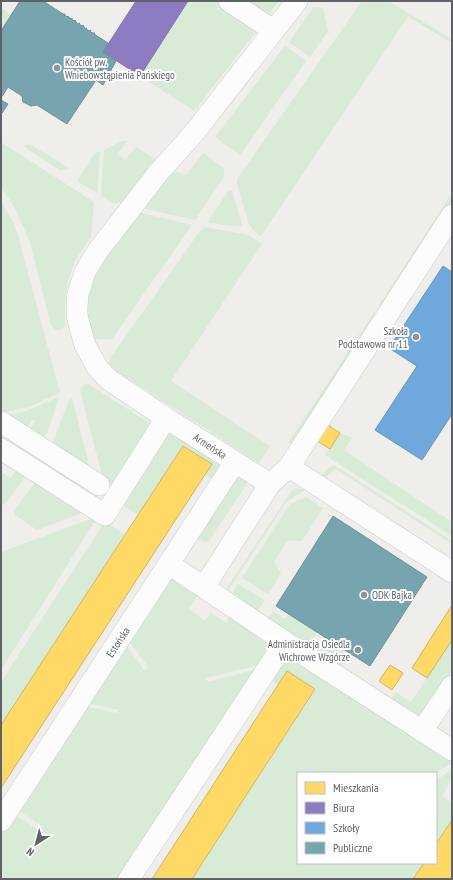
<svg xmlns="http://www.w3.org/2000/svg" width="453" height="880" viewBox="0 0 453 880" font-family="'PT Sans Narrow',sans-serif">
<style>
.green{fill:#d8ebd6}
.homes{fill:#ffd966;stroke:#cfb667}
.offices{fill:#8e7cc3;stroke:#8074a8}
.schools{fill:#6fa8dc;stroke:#6a93b9}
.public{fill:#76a5af;stroke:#6f919a}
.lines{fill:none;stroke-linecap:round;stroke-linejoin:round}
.minor-casing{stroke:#cbcccc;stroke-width:22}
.minor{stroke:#fdfcfc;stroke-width:21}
.poi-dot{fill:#919496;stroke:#fff;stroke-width:1.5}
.labels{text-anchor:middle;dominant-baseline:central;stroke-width:4;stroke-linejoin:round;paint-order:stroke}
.poi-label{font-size:11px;fill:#5f6368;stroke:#fff;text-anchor:start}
.street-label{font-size:11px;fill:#5f6368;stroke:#fff}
</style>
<rect width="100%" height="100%" fill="#efeeea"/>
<path class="green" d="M 188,1 L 218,1 L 253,23 L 255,27 L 256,32 L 194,111 L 140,76 Z
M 241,1 L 279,1 L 266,17 Z
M 362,1 L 388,1 L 452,39 L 452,43 L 408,17 L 261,236 L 253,230 L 249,225 L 237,184 L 237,179 Z
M 1,7 L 11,15 L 1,31 Z
M 314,7 L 323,8 L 328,31 L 310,57 L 289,42 Z
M 285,46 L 306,61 L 240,155 L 215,137 Z
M 124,140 L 128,141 L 117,154 L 125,160 L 136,147 L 156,160 L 124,203 L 112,203 L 101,196 L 104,150 Z
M 1,142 L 94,202 L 91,237 L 75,261 L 68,281 L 65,301 L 65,325 L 64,328 L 60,330 L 55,330 L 51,325 L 30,243 L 24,228 L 12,203 L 1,188 Z
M 30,144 L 69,168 L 61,171 L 23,146 Z
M 100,151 L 97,193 L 77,181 L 94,154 Z
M 203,153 L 224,168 L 224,177 L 195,220 L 141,208 L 170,170 L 186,175 Z
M 229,190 L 232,191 L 243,227 L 209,223 L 210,218 Z
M 452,193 L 452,202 L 385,305 L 379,305 Z
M 1,202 L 14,224 L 18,235 L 60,393 L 28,407 L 1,413 Z
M 138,212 L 192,225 L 112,339 L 92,339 L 86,313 L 91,276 Z
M 205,227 L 248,235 L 262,244 L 171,381 L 270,446 L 259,463 L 116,371 L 109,364 L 111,357 L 200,231 Z
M 375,311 L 377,317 L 294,444 L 288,443 Z
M 86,383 L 88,384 L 154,426 L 116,483 L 111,485 L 103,479 L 80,390 L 82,386 Z
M 58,397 L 59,398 L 47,433 L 43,437 L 28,433 L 35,421 L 32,419 L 25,431 L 1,416 L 27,411 Z
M 72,398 L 73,401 L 90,469 L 52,445 L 69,400 Z
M 167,430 L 223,462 L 215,481 L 205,474 L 211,464 L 183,446 L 138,515 L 120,503 Z
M 340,433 L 352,438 L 344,450 L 452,522 L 452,536 L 325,455 Z
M 334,465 L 452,541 L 452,544 L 336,469 L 324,478 L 321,477 L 327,469 Z
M 17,468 L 25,475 L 24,478 L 5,505 L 1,503 L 1,472 L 11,478 Z
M 235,478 L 244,479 L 248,482 L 209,541 L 204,542 L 194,537 Z
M 35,482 L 81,512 L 80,514 L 37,530 L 15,515 L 14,511 Z
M 296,488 L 306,490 L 287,501 L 227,592 L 225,591 L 291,492 Z
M 306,497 L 323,508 L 302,541 L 287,541 L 274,562 L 281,573 L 268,594 L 242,578 L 290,504 Z
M 91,519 L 95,521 L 1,670 L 1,552 Z
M 105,521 L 125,535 L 1,725 L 1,682 Z
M 173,579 L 179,582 L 199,594 L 189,609 L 205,621 L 211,613 L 226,623 L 231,615 L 269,644 L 270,648 L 266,663 L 205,678 L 208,682 L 261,668 L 124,879 L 109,879 L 107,878 L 106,879 L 2,879 L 1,871 L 1,833 L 14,814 L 40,831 L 43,827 L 16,809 L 84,706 L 116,713 L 119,710 L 86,703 L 125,644 L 145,671 L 148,667 L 128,640 L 167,581 Z
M 238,584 L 265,600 L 257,612 L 229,599 Z
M 273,611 L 285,619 L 289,614 L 317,632 L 307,649 L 265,622 Z
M 323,636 L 350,653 L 342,666 L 337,667 L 313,652 Z
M 452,640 L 452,672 L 423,717 L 415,717 L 391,699 L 396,692 L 411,702 Z
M 290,657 L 452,757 L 452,763 L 435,773 L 298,773 L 298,863 L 424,863 L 413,879 L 192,879 L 315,690 L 287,671 L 278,685 L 269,679 L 286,658 Z
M 452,770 L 452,779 L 442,796 L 452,803 L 452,820 L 436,844 L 436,780 Z"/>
<path class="homes" d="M 325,423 L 340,433 L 330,449 L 314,439 Z
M 183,446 L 212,464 L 1,788 L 1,725 Z
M 452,605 L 452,640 L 427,678 L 412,668 Z
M 390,665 L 403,673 L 392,690 L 379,681 Z
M 287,671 L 315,689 L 192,879 L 152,879 Z
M 452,820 L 452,879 L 413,879 L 424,863 L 436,863 L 436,844 Z"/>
<path class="offices" d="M 136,1 L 188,1 L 140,76 L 103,52 Z"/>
<path class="schools" d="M 443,266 L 452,272 L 452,414 L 422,460 L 375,430 L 417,366 L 389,348 Z"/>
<path class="public" d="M 20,1 L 43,1 L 63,14 L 65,14 L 65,15 L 67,17 L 68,16 L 71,19 L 72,18 L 72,20 L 75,21 L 75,20 L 76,22 L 78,24 L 80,23 L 79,24 L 82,26 L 83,25 L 85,29 L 87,28 L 86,29 L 89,31 L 91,30 L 90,32 L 93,33 L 95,33 L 94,34 L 108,43 L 103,52 L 116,61 L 103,85 L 96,80 L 67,124 L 37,105 L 31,106 L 23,102 L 22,96 L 8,87 L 1,98 L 1,31 Z
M 1,100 L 8,104 L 2,113 L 1,112 Z
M 333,516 L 427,577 L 370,666 L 276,606 Z"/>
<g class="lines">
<g class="minor-casing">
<path id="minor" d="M 229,1 L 273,30
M 1,422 L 99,485
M 1,449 L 105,515 L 166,418
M 289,467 L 452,572
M 270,484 L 166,418 L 108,379 L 97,367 L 85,345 L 77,316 L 77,307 L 78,294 L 85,272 L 97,252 L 158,173 L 194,133 L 297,1
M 169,564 L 315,662 L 452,750
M 204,587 L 270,484 L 289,467 L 452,215
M 422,731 L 452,686
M 1,821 L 235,462
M 129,879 L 285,642"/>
</g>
<use href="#minor" class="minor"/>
</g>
<g class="poi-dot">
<circle cx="57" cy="68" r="4"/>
<circle cx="416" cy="337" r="4"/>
<circle cx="364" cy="595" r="4"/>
<circle cx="358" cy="650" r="4"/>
</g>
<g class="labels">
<g class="poi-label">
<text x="65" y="62">Kościół pw.<tspan x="65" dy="13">Wniebowstąpienia Pańskiego</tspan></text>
<text x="408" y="331" text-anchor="end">Szkoła<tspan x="408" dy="13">Podstawowa nr 11</tspan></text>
<text x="372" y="595">ODK Bajka</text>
<text x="350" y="644" text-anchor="end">Administracja Osiedla<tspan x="350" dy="13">Wichrowe Wzgórze</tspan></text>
</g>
<g class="street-label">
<text transform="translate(210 446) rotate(33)">Armeńska</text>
<text transform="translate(118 642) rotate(-57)">Estońska</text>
</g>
</g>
<rect width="453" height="880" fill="none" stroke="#5f6368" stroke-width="4"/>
<rect x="297" y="772" width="140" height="92" fill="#ffffff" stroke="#bfc1c3"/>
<rect x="305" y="782" width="20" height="12" fill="#ffd966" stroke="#bfc1c3"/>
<text x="333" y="792" font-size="12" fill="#5f6368">Mieszkania</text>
<rect x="305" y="802" width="20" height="12" fill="#8e7cc3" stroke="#bfc1c3"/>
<text x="333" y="812" font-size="12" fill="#5f6368">Biura</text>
<rect x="305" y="822" width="20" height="12" fill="#6fa8dc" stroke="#bfc1c3"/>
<text x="333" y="832" font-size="12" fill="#5f6368">Szkoły</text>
<rect x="305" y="842" width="20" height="12" fill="#76a5af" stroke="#bfc1c3"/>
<text x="333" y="852" font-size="12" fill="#5f6368">Publiczne</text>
<g transform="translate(36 844) rotate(216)" stroke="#ffffff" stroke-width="3" paint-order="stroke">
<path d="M0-3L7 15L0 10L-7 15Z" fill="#5f6368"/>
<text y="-6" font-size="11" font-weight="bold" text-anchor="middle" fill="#5f6368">N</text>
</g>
</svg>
